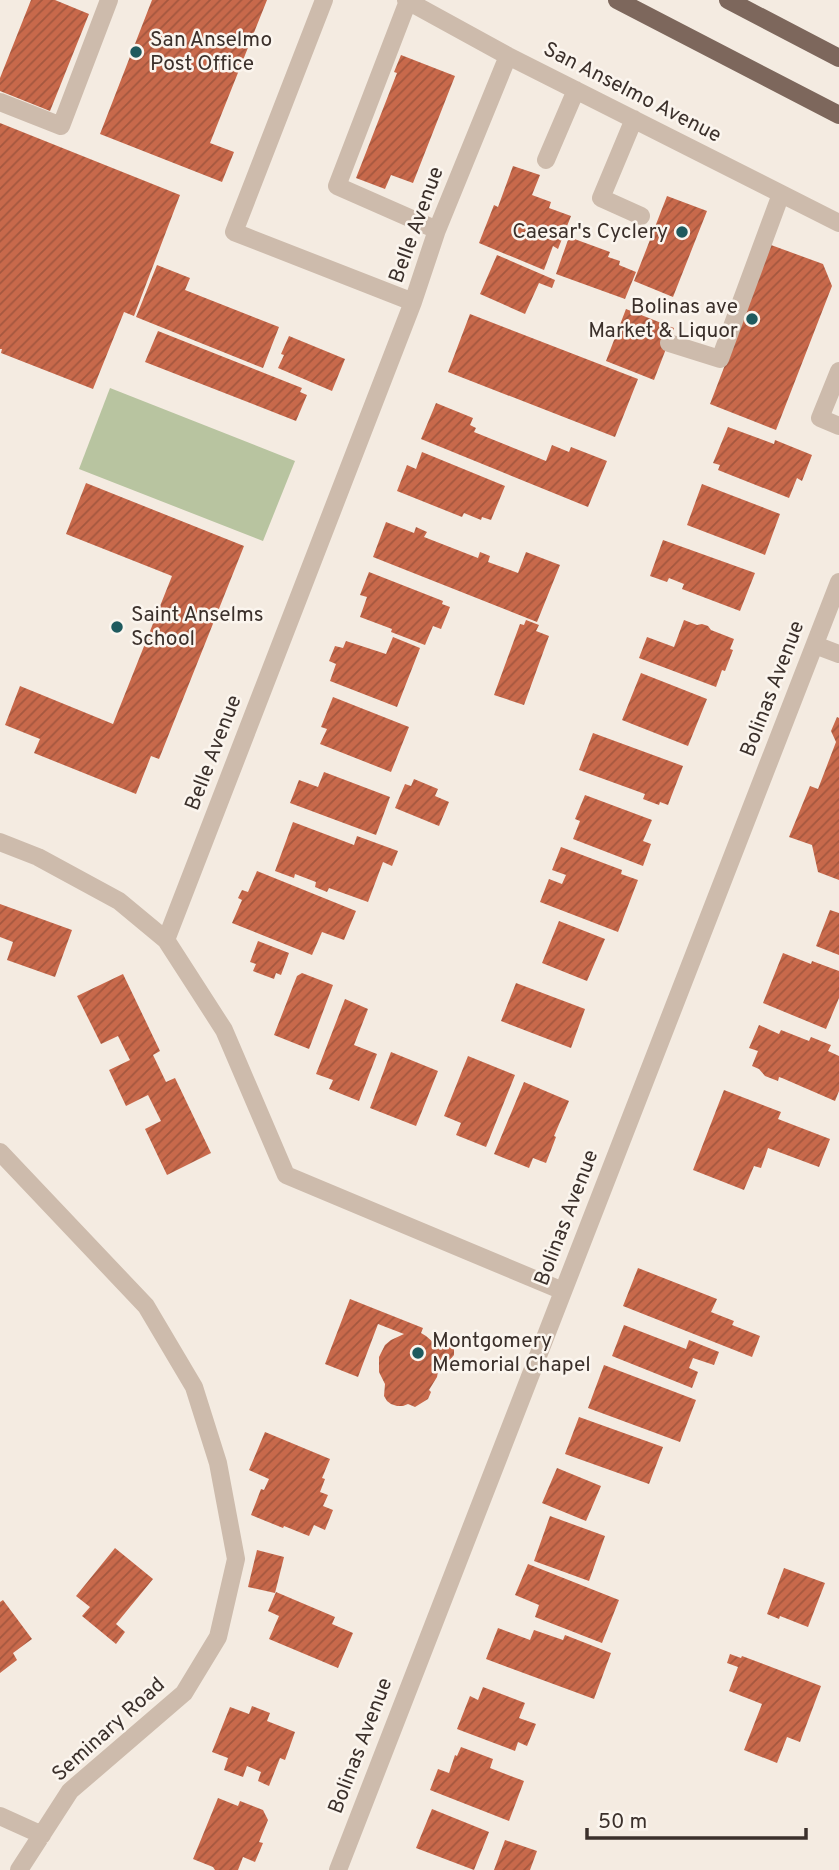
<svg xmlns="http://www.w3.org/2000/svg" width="839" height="1870" viewBox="0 0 839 1870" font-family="Overpass,sans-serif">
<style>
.park{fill:#b8c4a0}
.building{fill:url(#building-hatch)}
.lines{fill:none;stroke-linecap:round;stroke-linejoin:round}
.minor{stroke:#cdbbac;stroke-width:18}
.major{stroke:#7d675c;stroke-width:18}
.poi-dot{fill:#1f5a5e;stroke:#fbf5ee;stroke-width:2.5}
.labels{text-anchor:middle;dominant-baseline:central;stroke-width:5;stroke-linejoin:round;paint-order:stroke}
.poi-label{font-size:21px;fill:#3b302b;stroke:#fbf5ee;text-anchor:start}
.street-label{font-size:21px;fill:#3b302b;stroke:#fbf5ee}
</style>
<defs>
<pattern id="building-hatch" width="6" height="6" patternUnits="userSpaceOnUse" patternTransform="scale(1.75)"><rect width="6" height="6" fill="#c8694b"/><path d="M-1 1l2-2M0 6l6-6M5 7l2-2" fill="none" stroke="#a4573f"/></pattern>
</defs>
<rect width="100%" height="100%" fill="#f4ebe1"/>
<path class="park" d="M 110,388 L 295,461 L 263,541 L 79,469 Z"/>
<path class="building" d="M 31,0 L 55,0 L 89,14 L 50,111 L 0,91 L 0,78 Z
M 152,0 L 267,0 L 210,143 L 234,152 L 222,182 L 100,134 Z
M 401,55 L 455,76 L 413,183 L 391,175 L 385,189 L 356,178 L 397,73 L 394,72 Z
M 0,123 L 180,195 L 134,316 L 124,312 L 93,389 L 1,353 L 2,349 L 0,349 Z
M 513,166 L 540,175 L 532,195 L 551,202 L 549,208 L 571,216 L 558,249 L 553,246 L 544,270 L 479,243 L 494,205 L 498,207 Z
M 667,196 L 707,211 L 673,297 L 634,281 Z
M 569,237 L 610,252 L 608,257 L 620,261 L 619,265 L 636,272 L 625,299 L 556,274 Z
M 771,245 L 823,264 L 832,286 L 776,430 L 710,404 Z
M 497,255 L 555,280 L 552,288 L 539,283 L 525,314 L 480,294 Z
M 157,265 L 190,278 L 185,290 L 279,327 L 263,368 L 136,317 Z
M 626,309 L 674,328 L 654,380 L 606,361 Z
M 470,314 L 638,379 L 615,437 L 448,372 Z
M 158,331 L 302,388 L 300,392 L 307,395 L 296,421 L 145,362 Z
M 289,336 L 345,359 L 332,391 L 278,368 L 284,355 L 281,354 Z
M 436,403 L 473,418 L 470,425 L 476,428 L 474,432 L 546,461 L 552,445 L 569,452 L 571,447 L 607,461 L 588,507 L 421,439 Z
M 728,427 L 774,444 L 775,440 L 812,455 L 802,481 L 797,478 L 789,498 L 718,470 L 720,465 L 713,463 Z
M 422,452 L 505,486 L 491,520 L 482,517 L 481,520 L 464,513 L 462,517 L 397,491 L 407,465 L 416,469 Z
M 86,483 L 244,546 L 159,759 L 151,756 L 136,794 L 34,753 L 40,739 L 5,725 L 20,686 L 113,724 L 172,576 L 66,534 Z
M 702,484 L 780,514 L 765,555 L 687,525 Z
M 386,522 L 414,533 L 416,527 L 427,532 L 424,537 L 478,558 L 480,552 L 490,556 L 488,562 L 518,573 L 526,552 L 560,565 L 537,622 L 373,557 Z
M 663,540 L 755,573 L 740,611 L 682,589 L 684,584 L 669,578 L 667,582 L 650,576 Z
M 369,572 L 443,601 L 442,604 L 450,607 L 441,629 L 433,626 L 425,645 L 391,632 L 392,629 L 360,617 L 367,597 L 360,595 Z
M 526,620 L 539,625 L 536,631 L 549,636 L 524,705 L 494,695 L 520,624 L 524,625 Z
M 684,620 L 697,625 L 702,624 L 708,626 L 711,630 L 734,639 L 730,649 L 733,650 L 725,671 L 722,670 L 716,687 L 639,658 L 647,637 L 674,647 Z
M 393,637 L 420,648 L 397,707 L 330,681 L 336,664 L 329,661 L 335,646 L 343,648 L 346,641 L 386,654 Z
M 641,673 L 707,699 L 688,746 L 622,720 Z
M 333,697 L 409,727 L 391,772 L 320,744 L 327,729 L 321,727 Z
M 837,717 L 839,718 L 839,880 L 818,872 L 812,845 L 789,837 L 810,786 L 818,789 L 836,742 L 831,731 Z
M 593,733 L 683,766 L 668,805 L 660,802 L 659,805 L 643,799 L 645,794 L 579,770 Z
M 324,772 L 390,797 L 376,835 L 290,803 L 299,780 L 318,787 Z
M 414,779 L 438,789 L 435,796 L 449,802 L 439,826 L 395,808 L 405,784 L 411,786 Z
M 585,795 L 652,820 L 643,841 L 651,844 L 643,866 L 573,839 L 580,821 L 575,819 Z
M 293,822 L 354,845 L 357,836 L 398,851 L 392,866 L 383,862 L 368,902 L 329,888 L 327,892 L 315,887 L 316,882 L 295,874 L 294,878 L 275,871 Z
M 561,847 L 622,870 L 621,874 L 638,880 L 618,932 L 540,902 L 549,879 L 562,884 L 566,875 L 552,870 Z
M 257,871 L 356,911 L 344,940 L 322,932 L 312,955 L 232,923 L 242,900 L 238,898 L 242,890 L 248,892 Z
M 0,904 L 72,930 L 55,977 L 7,960 L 13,942 L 0,937 Z
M 830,910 L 839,913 L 839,955 L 816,946 Z
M 559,921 L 605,939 L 587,981 L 542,963 Z
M 258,941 L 289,953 L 281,975 L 276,973 L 274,979 L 253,971 L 256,964 L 250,962 Z
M 783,953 L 811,964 L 812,961 L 839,971 L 839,998 L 826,1029 L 763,1003 Z
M 302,973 L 333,985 L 309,1049 L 274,1035 L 297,976 Z
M 123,974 L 160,1051 L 153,1055 L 166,1082 L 175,1078 L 211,1153 L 167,1175 L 145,1129 L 161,1121 L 148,1095 L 126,1106 L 109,1070 L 130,1060 L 118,1036 L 101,1044 L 77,996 Z
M 516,983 L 585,1009 L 571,1048 L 501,1021 Z
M 345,999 L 368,1009 L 354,1045 L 377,1054 L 359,1101 L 329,1089 L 333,1080 L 316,1074 Z
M 759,1025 L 779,1034 L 781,1030 L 809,1041 L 811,1037 L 831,1045 L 828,1051 L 839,1056 L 839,1091 L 835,1101 L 782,1078 L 779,1077 L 778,1081 L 765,1076 L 759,1069 L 752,1066 L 758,1051 L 749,1048 Z
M 391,1052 L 438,1071 L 416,1126 L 370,1108 Z
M 468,1056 L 515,1075 L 486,1147 L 456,1135 L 461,1123 L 444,1116 Z
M 524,1082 L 569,1101 L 554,1136 L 556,1137 L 546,1163 L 533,1158 L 529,1168 L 494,1154 Z
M 724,1090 L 781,1112 L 778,1119 L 830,1139 L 819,1167 L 768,1148 L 761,1168 L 754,1166 L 744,1190 L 693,1170 Z
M 638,1268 L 717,1299 L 711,1312 L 734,1321 L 732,1325 L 760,1336 L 752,1357 L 623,1306 Z
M 350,1299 L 423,1328 L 421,1333 L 426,1336 L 434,1343 L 437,1340 L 445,1339 L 452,1343 L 454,1347 L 454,1355 L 449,1361 L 440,1361 L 437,1377 L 429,1390 L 431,1392 L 428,1399 L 415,1407 L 408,1404 L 403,1406 L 397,1406 L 391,1404 L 387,1401 L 384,1396 L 385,1384 L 379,1372 L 379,1357 L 385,1345 L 391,1340 L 404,1334 L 378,1324 L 358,1377 L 325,1364 Z
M 624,1325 L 686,1349 L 689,1340 L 719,1352 L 714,1365 L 693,1358 L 689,1368 L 698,1372 L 692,1388 L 612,1356 Z
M 604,1365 L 696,1400 L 680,1442 L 588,1408 Z
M 579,1417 L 663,1447 L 649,1484 L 565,1454 Z
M 265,1432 L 330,1459 L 322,1478 L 325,1479 L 320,1492 L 328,1495 L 323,1506 L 333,1510 L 325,1530 L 314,1525 L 309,1536 L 284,1526 L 283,1528 L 251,1515 L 261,1489 L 264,1490 L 269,1479 L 249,1470 Z
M 557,1468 L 601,1486 L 586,1521 L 542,1503 Z
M 550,1516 L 605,1536 L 589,1581 L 534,1561 Z
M 115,1548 L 153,1579 L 116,1624 L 125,1632 L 116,1644 L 82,1616 L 90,1607 L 76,1596 Z
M 257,1550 L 284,1557 L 275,1593 L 248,1587 Z
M 528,1564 L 619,1600 L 602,1643 L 535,1617 L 539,1605 L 515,1595 Z
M 784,1568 L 825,1583 L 808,1627 L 780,1616 L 779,1619 L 767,1614 Z
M 276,1592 L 335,1617 L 332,1624 L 353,1633 L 338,1668 L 269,1639 L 279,1616 L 268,1611 Z
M 3,1600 L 32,1639 L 13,1653 L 17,1660 L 0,1673 L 0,1602 Z
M 498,1628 L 530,1640 L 534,1630 L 563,1640 L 565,1635 L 611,1653 L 594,1699 L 486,1659 Z
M 730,1654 L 741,1658 L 742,1656 L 821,1686 L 800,1742 L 787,1737 L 777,1763 L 744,1750 L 762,1704 L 729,1691 L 738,1667 L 727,1663 Z
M 483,1687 L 525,1703 L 519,1718 L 536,1724 L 527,1746 L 518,1742 L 515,1751 L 457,1729 L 470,1696 L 478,1700 Z
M 252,1706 L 270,1713 L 267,1721 L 295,1732 L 285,1760 L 280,1758 L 269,1786 L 258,1781 L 261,1772 L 247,1766 L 243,1777 L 224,1770 L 228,1758 L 212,1752 L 230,1707 L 249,1714 Z
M 461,1747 L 493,1759 L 490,1768 L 524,1781 L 509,1821 L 430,1790 L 438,1769 L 449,1773 L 455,1755 L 457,1756 Z
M 218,1798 L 238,1806 L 240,1801 L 263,1810 L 268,1820 L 259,1842 L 263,1843 L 255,1862 L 243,1857 L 238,1870 L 215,1870 L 213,1867 L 193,1859 Z
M 432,1809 L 489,1832 L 474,1870 L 416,1848 Z
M 505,1840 L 537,1851 L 530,1870 L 494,1870 Z"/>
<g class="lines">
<path class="minor" d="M 324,0 L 234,232 L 413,302
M 406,0 L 508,56 L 839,223
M 408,1 L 337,186 L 437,230
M 508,56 L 437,230 L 413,302 L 166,940 L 224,1030 L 286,1175 L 563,1291
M 0,102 L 61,126 L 109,0
M 634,119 L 601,198 L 641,216
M 546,160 L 576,90
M 669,343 L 720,359 L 781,194
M 839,371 L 820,418 L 839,426
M 815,645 L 839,654
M 0,842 L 38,857 L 119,901 L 166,940
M 0,1152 L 146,1306 L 194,1387 L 218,1463 L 236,1559 L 218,1637 L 184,1693 L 70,1791 L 19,1870
M 0,1816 L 42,1835
M 338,1870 L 839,582"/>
<path class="major" d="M 617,0 L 839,115
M 728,0 L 839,58"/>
</g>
<g class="poi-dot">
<circle cx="136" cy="52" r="7"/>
<circle cx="682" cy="232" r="7"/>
<circle cx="752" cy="319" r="7"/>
<circle cx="117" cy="627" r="7"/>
<circle cx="418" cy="1353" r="7"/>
</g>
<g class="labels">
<g class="poi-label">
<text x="150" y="40">San Anselmo<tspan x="150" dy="24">Post Office</tspan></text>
<text x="668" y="232" text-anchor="end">Caesar's Cyclery</text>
<text x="738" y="307" text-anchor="end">Bolinas ave<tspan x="738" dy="24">Market &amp; Liquor</tspan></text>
<text x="131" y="615">Saint Anselms<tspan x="131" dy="24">School</tspan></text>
<text x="432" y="1341">Montgomery<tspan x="432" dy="24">Memorial Chapel</tspan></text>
</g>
<g class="street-label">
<text transform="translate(632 93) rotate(27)">San Anselmo Avenue</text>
<text transform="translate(417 225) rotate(-70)">Belle Avenue</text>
<text transform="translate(773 689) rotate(-69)">Bolinas Avenue</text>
<text transform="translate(214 753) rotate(-69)">Belle Avenue</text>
<text transform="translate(567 1218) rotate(-69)">Bolinas Avenue</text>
<text transform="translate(109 1730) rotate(-42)">Seminary Road</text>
<text transform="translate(361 1746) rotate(-69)">Bolinas Avenue</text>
</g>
</g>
<path d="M587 1828v10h219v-10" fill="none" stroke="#3b302b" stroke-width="3.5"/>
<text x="598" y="1828" font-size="21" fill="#3b302b" stroke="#fbf5ee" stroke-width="5" paint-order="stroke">50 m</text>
</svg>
